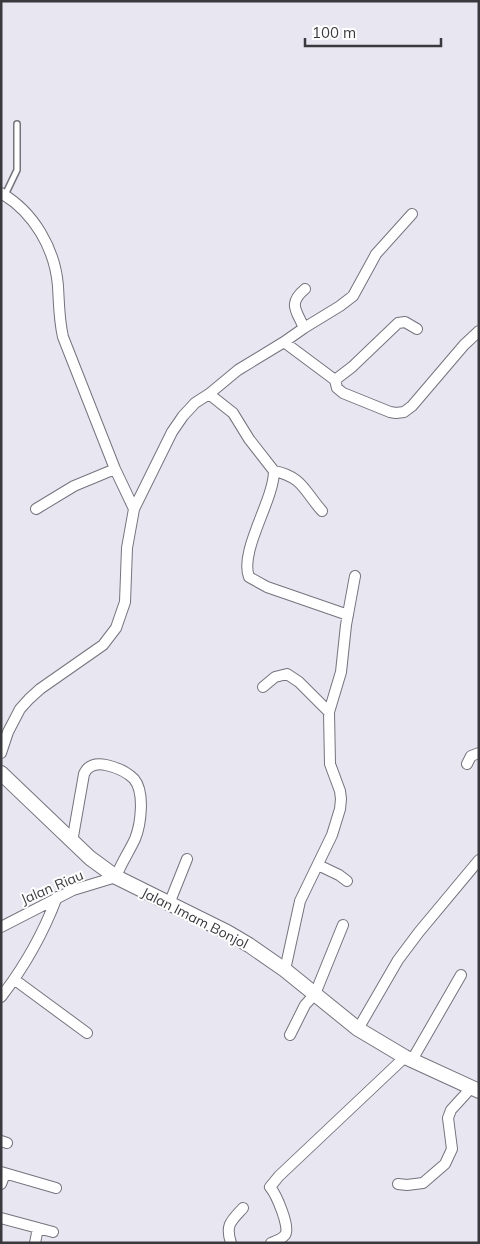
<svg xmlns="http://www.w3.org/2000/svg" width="480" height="1244" viewBox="0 0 480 1244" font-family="Mulish,sans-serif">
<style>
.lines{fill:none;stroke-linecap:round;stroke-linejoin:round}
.lane-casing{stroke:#75737d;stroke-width:8}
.street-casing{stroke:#75737d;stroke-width:12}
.secondary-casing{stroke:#75737d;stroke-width:16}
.lane{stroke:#fff;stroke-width:5}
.street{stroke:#fff;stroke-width:10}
.secondary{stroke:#fff;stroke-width:14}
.labels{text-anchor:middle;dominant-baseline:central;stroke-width:4;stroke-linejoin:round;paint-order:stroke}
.street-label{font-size:14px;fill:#3a393d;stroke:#fff}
</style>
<rect width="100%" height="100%" fill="#e8e6f1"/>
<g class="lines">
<g class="lane-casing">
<path id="lane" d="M 5,195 L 17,170 L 17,124"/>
</g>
<g class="street-casing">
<path id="street" d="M 1,193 C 34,212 55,249 58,286 C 59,304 59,320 63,337 L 115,469 L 134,509
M 304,328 L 340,306 L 353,296 L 376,254 L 412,214
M 284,342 L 304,328 C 297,311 287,304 305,289
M 335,380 L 352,367 L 398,323 L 405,322 L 417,329
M 209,394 L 233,413 L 249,439 L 274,471 C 274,500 239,551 249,577 L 267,587 L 348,615
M 274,471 C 303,477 304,491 322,511
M 36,509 L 74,486 L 115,469
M 263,687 L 275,677 L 287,674 L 299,682 L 329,712
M 1,753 L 8,732 L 20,709 L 29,699 L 40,689 L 103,645 L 116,628 L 125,602 L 127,548 L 134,509 L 172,432 L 183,416 L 195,403 L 209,394 L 238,370 L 284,342 L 335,380 L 337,388 L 343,393 L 390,412 L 396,413 L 404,412 L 412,406 L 464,345 L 479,331
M 467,764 L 471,756 L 479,753
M 318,865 L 339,875 L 347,881
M 169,904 L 187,859
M 1,927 L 73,890 L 116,877 C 121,863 129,852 135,839 C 141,824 145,792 134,779 C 127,772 115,767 106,765 C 96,763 88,765 84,774 L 72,842
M 285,970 L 300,901 L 332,835 L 340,809 L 341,799 L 340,791 L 330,764 L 329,712 L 341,672 L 346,625 L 355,576
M 15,980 L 87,1033
M 1,997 C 25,966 43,934 57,897
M 358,1029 L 398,960 L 419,932 L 479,860
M 290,1035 L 305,1005 L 315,994 L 343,925
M 412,1060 L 461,975
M 1,1141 L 7,1143
M 1,1172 L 56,1188
M 1,1184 L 5,1174
M 398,1184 L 407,1185 L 423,1183 L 445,1164 L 452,1149 L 448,1118 L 451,1110 L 471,1088
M 1,1218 L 53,1232
M 35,1243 L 38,1228
M 231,1243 C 225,1225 231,1221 243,1208
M 271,1243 C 276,1241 282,1239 285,1235 C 291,1228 276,1194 270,1187 L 279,1176 L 405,1057"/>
</g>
<g class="secondary-casing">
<path id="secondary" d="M 1,773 L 90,858 L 116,877 L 227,932 L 249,945 L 285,970 L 358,1029 L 405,1057 L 479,1091"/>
</g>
<use href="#lane" class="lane"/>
<use href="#street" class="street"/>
<use href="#secondary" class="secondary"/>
</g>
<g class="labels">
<g class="street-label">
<text transform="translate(52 887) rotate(-23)">Jalan Riau</text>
<text transform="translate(195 918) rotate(27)">Jalan Imam Bonjol</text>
</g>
</g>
<rect width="480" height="1244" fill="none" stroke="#3a393d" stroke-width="5"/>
<path d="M305 38v8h136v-8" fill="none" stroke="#3a393d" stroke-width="2.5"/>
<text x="312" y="38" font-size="15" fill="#3a393d" stroke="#ffffff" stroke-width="4" paint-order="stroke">100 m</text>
</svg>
